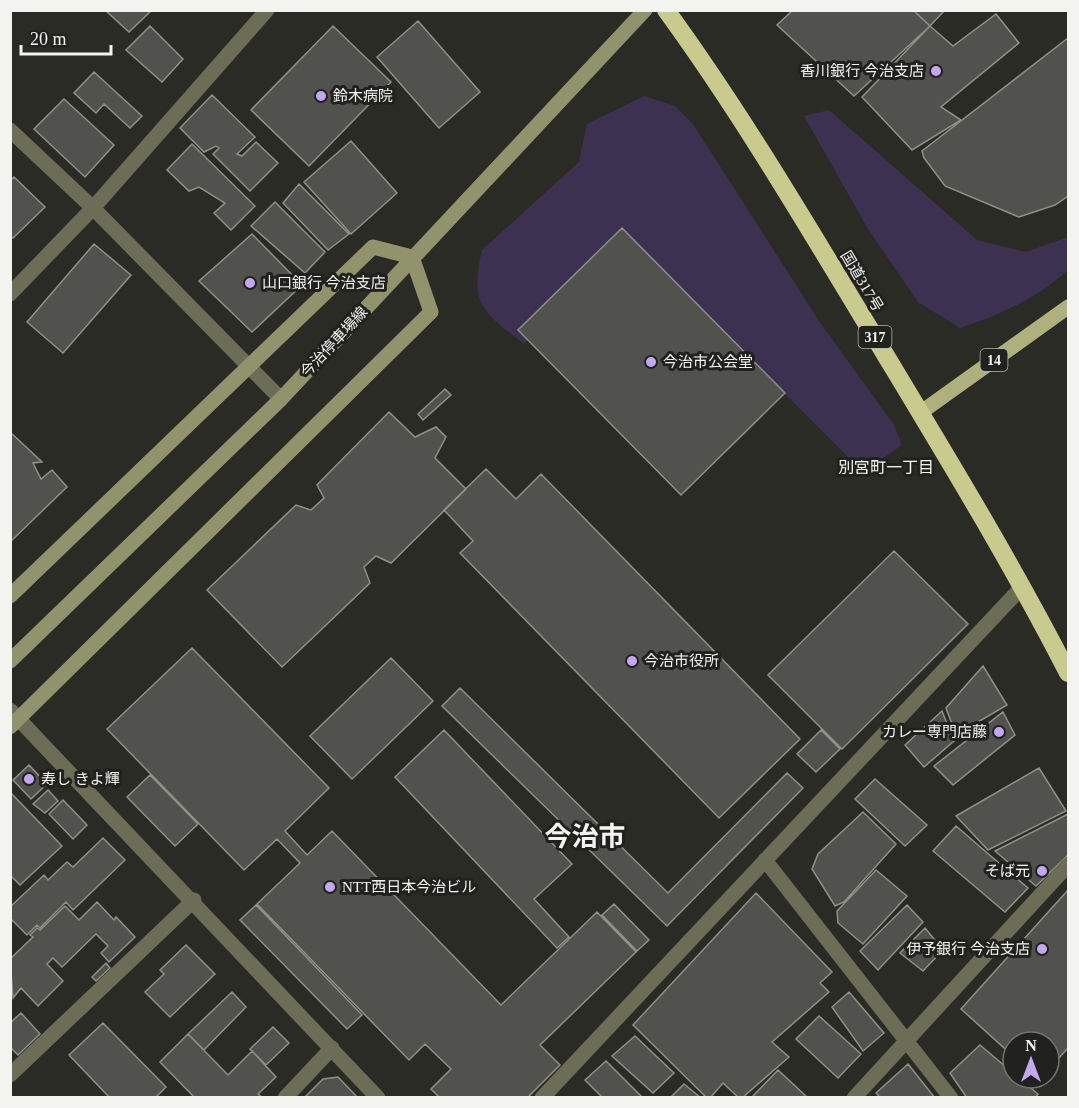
<svg xmlns="http://www.w3.org/2000/svg" width="1079" height="1108" viewBox="0 0 1079 1108" font-family="'Times New Roman','Noto Sans JP',serif">
<style>
.green{fill:#3d3151}
.building{fill:#51524d;stroke:#8f908a;stroke-width:1.5}
.lines{fill:none;stroke-linecap:round;stroke-linejoin:round}
.street{stroke:#6c6d56;stroke-width:15}
.secondary{stroke:#91936d;stroke-width:15}
.primary{stroke:#aeb07e;stroke-width:15}
.highway{stroke:#c8ca8e;stroke-width:18}
.poi-dot{fill:#c3a7f2;stroke:#21211d;stroke-width:2}
.labels{text-anchor:middle;dominant-baseline:central;stroke-width:6;stroke-linejoin:round;paint-order:stroke}
.shield{fill:#21211d;stroke:#b4b4b1;stroke-width:1.5}
.shield-label{font-size:14px;font-weight:bold;fill:#f3f3f0}
.poi-label{font-size:15px;fill:#f3f3f0;stroke:#21211d;text-anchor:start}
.street-label{font-size:15px;fill:#f3f3f0;stroke:#21211d}
.neighbourhood-label{font-size:16px;fill:#f3f3f0;stroke:#21211d}
.town-label{font-size:27px;font-weight:bold;fill:#f3f3f0;stroke:#21211d}
</style>
<rect width="100%" height="100%" fill="#2b2b26"/>
<path class="green" d="M 644,96 L 675,106 L 693,124 L 819,321 L 894,425 L 902,445 L 863,472 L 633,242 L 524,344 C 484,312 469,306 482,250 L 579,162 L 587,124 Z
M 829,110 L 977,240 L 1026,252 L 1068,237 L 1068,270 C 1037,298 1000,315 960,328 L 918,302 L 868,229 L 804,116 Z"/>
<path class="building" d="M 105,10 L 152,10 L 129,32 Z
M 793,10 L 913,10 L 930,26 L 854,96 L 777,25 Z
M 913,10 L 945,10 L 930,26 Z
M 996,14 L 1019,43 L 941,107 L 961,120 L 912,150 L 862,97 L 930,26 L 953,46 Z
M 418,21 L 480,92 L 439,128 L 377,57 Z
M 150,26 L 183,59 L 162,82 L 126,50 Z
M 333,26 L 391,82 L 309,166 L 251,110 Z
M 1068,38 L 1068,196 L 1055,205 L 1019,217 L 945,186 L 924,158 L 922,151 Z
M 94,72 L 142,116 L 130,128 L 104,104 L 96,113 L 74,93 Z
M 212,95 L 255,137 L 237,154 L 242,156 L 256,142 L 278,163 L 250,191 L 213,154 L 219,148 L 216,146 L 204,152 L 180,128 Z
M 64,99 L 114,145 L 85,177 L 34,129 Z
M 351,141 L 397,193 L 351,234 L 304,182 Z
M 192,144 L 255,206 L 231,230 L 214,213 L 225,203 L 199,187 L 189,191 L 167,170 Z
M 14,177 L 45,207 L 13,238 L 10,236 L 10,181 Z
M 299,184 L 349,234 L 328,250 L 283,203 Z
M 275,202 L 325,252 L 305,273 L 251,226 Z
M 622,228 L 785,393 L 681,495 L 518,330 Z
M 252,234 L 302,285 L 252,332 L 199,281 Z
M 94,244 L 131,275 L 63,353 L 27,322 Z
M 445,389 L 451,395 L 423,420 L 418,414 Z
M 389,412 L 415,437 L 436,427 L 446,437 L 435,458 L 466,489 L 391,563 L 376,556 L 364,567 L 370,583 L 282,667 L 207,590 L 296,505 L 311,510 L 324,498 L 317,485 Z
M 10,432 L 42,462 L 33,463 L 41,479 L 52,470 L 67,487 L 10,542 Z
M 486,469 L 516,499 L 541,474 L 800,739 L 719,818 L 460,553 L 473,541 L 444,510 Z
M 894,551 L 968,624 L 842,749 L 768,675 Z
M 192,648 L 329,788 L 285,831 L 307,855 L 332,831 L 501,1005 L 597,912 L 636,952 L 540,1045 L 560,1065 L 527,1098 L 440,1098 L 431,1089 L 451,1069 L 425,1044 L 409,1060 L 257,904 L 300,863 L 277,839 L 244,870 L 107,729 Z
M 391,658 L 433,701 L 352,779 L 310,736 Z
M 983,666 L 1007,705 L 956,735 L 946,708 Z
M 460,688 L 668,893 L 787,773 L 803,788 L 667,926 L 442,706 Z
M 942,711 L 954,741 L 924,767 L 905,745 Z
M 1003,712 L 1015,735 L 953,785 L 934,766 Z
M 444,730 L 572,864 L 534,899 L 569,937 L 557,948 L 395,777 Z
M 821,730 L 840,749 L 816,772 L 797,754 Z
M 29,765 L 47,784 L 31,799 L 13,780 Z
M 1039,768 L 1066,811 L 988,850 L 956,816 Z
M 150,775 L 198,824 L 175,846 L 127,797 Z
M 875,779 L 927,825 L 905,846 L 855,799 Z
M 48,790 L 58,801 L 45,813 L 33,804 Z
M 10,792 L 62,846 L 20,885 L 10,875 Z
M 63,800 L 87,825 L 73,839 L 49,814 Z
M 863,812 L 896,844 L 844,902 L 835,906 L 812,869 L 818,854 Z
M 1068,814 L 1068,855 L 1036,886 L 995,851 Z
M 956,826 L 1028,888 L 1005,912 L 933,851 Z
M 103,838 L 125,860 L 73,910 L 66,902 L 40,928 L 37,925 L 27,935 L 10,918 L 10,907 L 44,875 L 48,880 L 67,862 L 73,867 Z
M 876,870 L 907,896 L 863,944 L 838,923 L 837,911 Z
M 1068,890 L 1068,1048 L 1049,1069 L 1049,1042 L 1013,1042 L 1013,1056 L 961,1009 Z
M 756,893 L 832,972 L 820,983 L 829,992 L 772,1042 L 789,1057 L 742,1098 L 739,1098 L 723,1083 L 710,1098 L 707,1098 L 633,1025 Z
M 97,902 L 114,920 L 116,917 L 135,937 L 109,962 L 101,953 L 108,946 L 96,934 L 62,967 L 53,958 L 47,964 L 63,981 L 38,1006 L 21,988 L 13,998 L 10,959 L 33,937 L 30,935 L 37,928 L 40,930 L 65,906 L 79,920 Z
M 614,904 L 649,940 L 637,951 L 602,915 Z
M 256,905 L 362,1015 L 347,1029 L 240,920 Z
M 907,905 L 923,922 L 878,970 L 860,951 Z
M 925,928 L 943,950 L 923,971 L 900,953 Z
M 186,945 L 215,974 L 170,1017 L 145,992 L 164,974 L 160,970 Z
M 106,963 L 110,968 L 96,981 L 92,977 Z
M 232,992 L 246,1007 L 204,1050 L 188,1034 Z
M 849,992 L 884,1033 L 863,1051 L 832,1007 Z
M 21,1013 L 40,1034 L 18,1055 L 10,1047 L 10,1023 Z
M 819,1016 L 861,1054 L 838,1078 L 796,1039 Z
M 103,1023 L 166,1087 L 155,1098 L 110,1098 L 69,1055 Z
M 273,1027 L 289,1043 L 266,1065 L 250,1049 Z
M 188,1034 L 228,1075 L 252,1051 L 276,1077 L 258,1094 L 263,1098 L 195,1098 L 160,1062 Z
M 635,1036 L 674,1073 L 653,1093 L 612,1056 Z
M 980,1045 L 1013,1073 L 1013,1078 L 1019,1078 L 1038,1094 L 1035,1098 L 967,1098 L 950,1073 Z
M 606,1061 L 643,1098 L 603,1098 L 585,1080 Z
M 908,1064 L 935,1098 L 881,1098 L 876,1093 Z
M 778,1070 L 808,1098 L 751,1098 Z
M 338,1077 L 358,1098 L 304,1098 L 323,1079 Z
M 684,1084 L 701,1098 L 670,1098 Z"/>
<g class="lines">
<path class="street" d="M 10,130 L 93,208 L 281,399
M 10,294 L 93,208 L 267,10
M 10,710 L 378,1098
M 765,860 L 951,1098
M 10,1075 L 194,900
M 285,1098 L 332,1048
M 542,1098 L 1023,586
M 854,1098 L 1068,865"/>
<path class="secondary" d="M 10,596 L 373,247 L 412,257 L 431,312 L 10,727
M 10,661 L 281,399 L 645,10"/>
<path class="primary" d="M 920,413 L 1068,307"/>
<path class="highway" d="M 666,10 C 741,113 805,222 871,331 C 939,444 1008,556 1068,673"/>
</g>
<g class="poi-dot">
<circle cx="936" cy="71" r="6"/>
<circle cx="321" cy="96" r="6"/>
<circle cx="250" cy="283" r="6"/>
<circle cx="651" cy="362" r="6"/>
<circle cx="632" cy="661" r="6"/>
<circle cx="999" cy="732" r="6"/>
<circle cx="29" cy="779" r="6"/>
<circle cx="1042" cy="871" r="6"/>
<circle cx="330" cy="887" r="6"/>
<circle cx="1042" cy="949" r="6"/>
</g>
<g class="labels">
<g class="shield">
<rect x="858.5" y="326" width="33" height="22" rx="4.5"/>
<rect x="980.5" y="349" width="27" height="22" rx="4.5"/>
</g>
<g class="shield-label">
<text x="875" y="337">317</text>
<text x="994" y="360">14</text>
</g>
<g class="poi-label">
<text x="924" y="71" text-anchor="end">香川銀行 今治支店</text>
<text x="333" y="96">鈴木病院</text>
<text x="262" y="283">山口銀行 今治支店</text>
<text x="663" y="362">今治市公会堂</text>
<text x="644" y="661">今治市役所</text>
<text x="987" y="732" text-anchor="end">カレー専門店藤</text>
<text x="41" y="779">寿し きよ輝</text>
<text x="1030" y="871" text-anchor="end">そば元</text>
<text x="342" y="887">NTT西日本今治ビル</text>
<text x="1030" y="949" text-anchor="end">伊予銀行 今治支店</text>
</g>
<g class="street-label">
<text transform="translate(862 281) rotate(59)">国道317号</text>
<text transform="translate(334 342) rotate(-47)">今治停車場線</text>
</g>
<g class="neighbourhood-label">
<text x="886" y="467">別宮町一丁目</text>
</g>
<g class="town-label">
<text x="585" y="837">今治市</text>
</g>
</g>
<rect width="1079" height="1108" fill="none" stroke="#f3f3f0" stroke-width="24"/>
<g transform="translate(1031 1060)"><circle r="28" fill="#21211d" stroke="#757571" stroke-width="1.5"/>
<path d="M0-4.5L10 22L0 15L-10 22Z" fill="#c3a7f2"/>
<text y="-9" font-size="16" font-weight="bold" text-anchor="middle" fill="#f3f3f0">N</text>
</g>
<path d="M21 45v9h90v-9" fill="none" stroke="#f3f3f0" stroke-width="3"/>
<text x="30" y="45" font-size="18" fill="#f3f3f0" stroke="#21211d" stroke-width="4.5" paint-order="stroke">20 m</text>
</svg>
